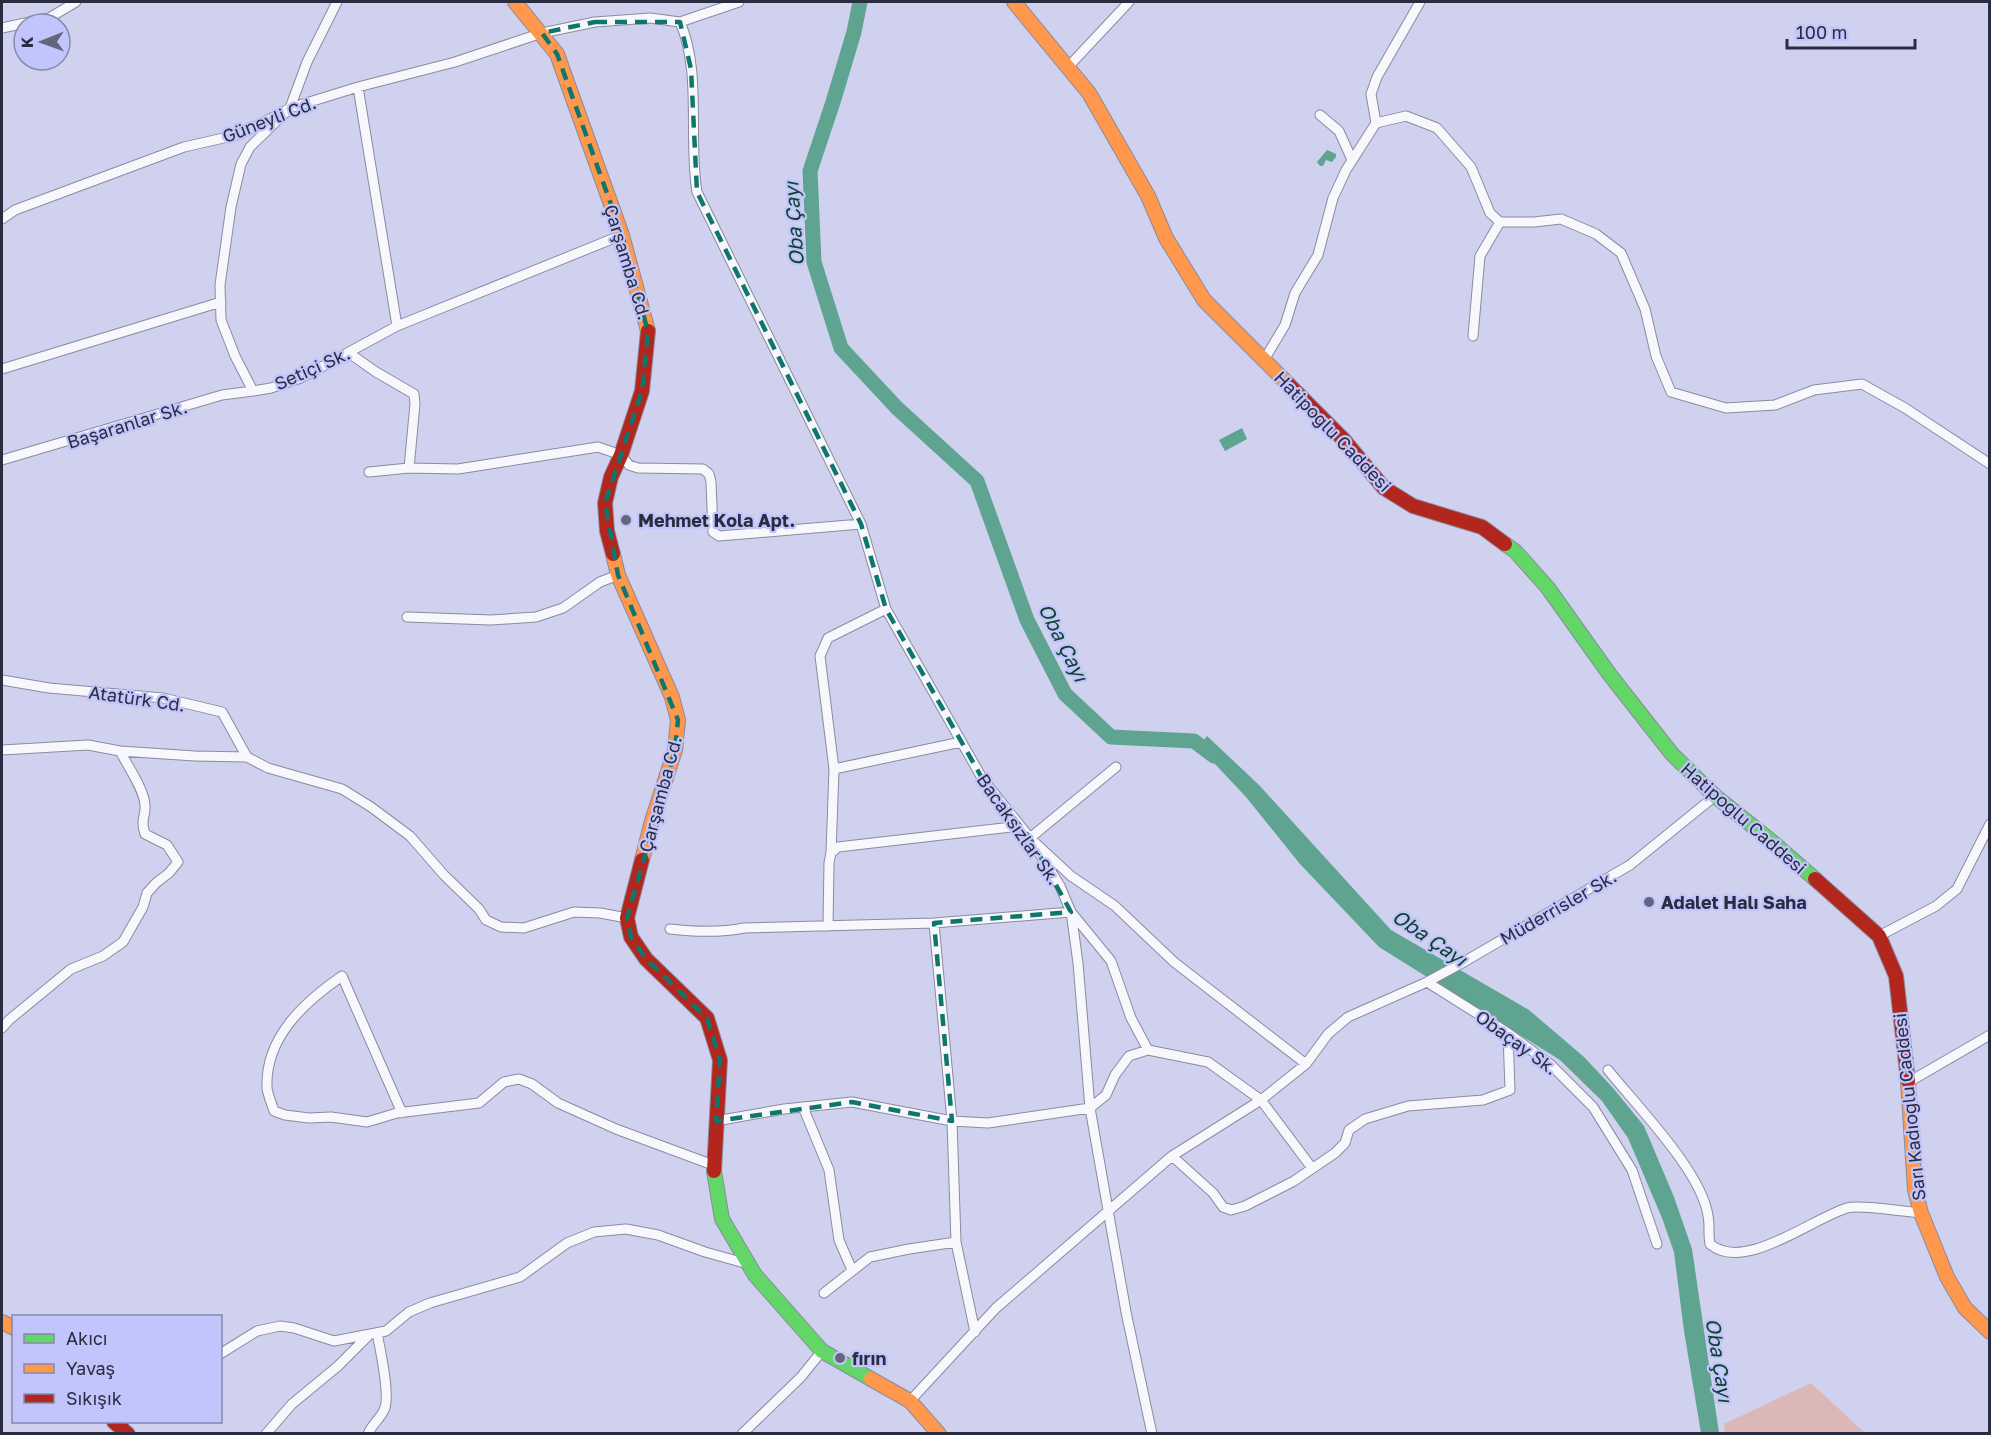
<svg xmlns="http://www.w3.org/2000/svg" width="1991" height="1435" viewBox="0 0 1991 1435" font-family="'Golos Text',sans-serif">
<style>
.green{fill:#dbb8b7}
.water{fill:#5ea490}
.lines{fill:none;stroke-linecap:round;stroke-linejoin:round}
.river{stroke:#5ea490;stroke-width:15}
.street-casing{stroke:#8a8ba0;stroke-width:11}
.fast-casing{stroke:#8a8ba0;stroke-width:16}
.slow-casing{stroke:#8a8ba0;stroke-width:16}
.jam-casing{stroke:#8a8ba0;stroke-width:16}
.street{stroke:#f8f8fc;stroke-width:9}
.fast{stroke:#63d668;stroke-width:14}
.slow{stroke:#ff974d;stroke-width:14}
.jam{stroke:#b3261e;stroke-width:14}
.marked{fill:none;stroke:#0f766e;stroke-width:4.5;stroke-dasharray:12 8;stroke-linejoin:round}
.poi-dot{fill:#64667d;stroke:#c2c5fb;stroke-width:2}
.labels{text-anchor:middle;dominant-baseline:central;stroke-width:4.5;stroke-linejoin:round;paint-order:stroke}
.street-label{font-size:18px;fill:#2a2c40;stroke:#c2c5fb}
.poi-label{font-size:18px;font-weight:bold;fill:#2a2c40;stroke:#c2c5fb;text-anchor:start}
.water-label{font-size:20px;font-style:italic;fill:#0e442e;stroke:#c2c5fb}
</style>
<rect width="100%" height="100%" fill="#cfd1ee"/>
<path class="green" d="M 1811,1383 L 1865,1433 L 1725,1433 L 1724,1424 Z"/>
<path class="water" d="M 1327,150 L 1336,154 L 1336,157 L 1332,162 L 1326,160 L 1323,166 L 1320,166 L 1317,162 Z
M 1242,428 L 1247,439 L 1225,451 L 1219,440 Z
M 1207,736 L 1259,785 L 1391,930 L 1529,1010 L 1584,1057 L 1613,1088 L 1644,1126 L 1674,1197 L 1692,1249 L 1719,1433 L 1701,1433 L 1684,1331 L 1674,1252 L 1662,1218 L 1628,1138 L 1602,1101 L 1560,1060 L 1379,947 L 1300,864 L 1246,797 L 1199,747 Z"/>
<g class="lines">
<path class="river" d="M 860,2 L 854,32 L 833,102 L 810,171 L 814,262 L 841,348 L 897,408 L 977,481 L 1027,620 L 1065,694 L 1111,737 L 1194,741 L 1214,756"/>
<g class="street-casing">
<path id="street" d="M 337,2 L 307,62 L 290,108 L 250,147 L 241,164 L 231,207 L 220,285 L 221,320 L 235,356 L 253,391 L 271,388 L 301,378 L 397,326 L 622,235
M 680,22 L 739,2
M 2,28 L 49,18 L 76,2
M 1069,66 L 1129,2
M 358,87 L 397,326
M 1320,115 L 1339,131 L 1352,160
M 1376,123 L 1406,116 L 1437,128 L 1471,167 L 1490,213 L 1500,222 L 1534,222 L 1561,219 L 1596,234 L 1621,253 L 1645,309 L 1656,356 L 1671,392 L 1726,408 L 1775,405 L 1814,390 L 1862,384 L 1905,408 L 1990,464
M 2,219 L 15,210 L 184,147 L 241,134 L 290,108 L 358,87 L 455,62 L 542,33 L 595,22 L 650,18 L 680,22 C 702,72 688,138 697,192 L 861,524 L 886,609 L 982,778 L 1030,838 L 1060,886 L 1071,912 L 1111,961 L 1131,1018 L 1148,1050
M 1473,336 L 1480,256 L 1500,222
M 349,353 L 376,372 L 414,394 L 415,404 L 409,468
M 1264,360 L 1285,325 L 1295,293 L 1318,255 L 1333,198 L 1346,170 L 1376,123 L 1371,94 L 1377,77 L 1420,2
M 2,369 L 221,302
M 2,460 L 222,395 L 253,391
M 369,472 L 409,468 L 458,469 L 598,447 L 621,455 L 629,465 L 638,468 L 703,469 L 709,474 L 711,482 L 713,532 L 719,536 L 861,524
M 407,617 L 491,620 L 536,617 L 563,608 L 600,582 L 618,575
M 2,680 L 49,688 L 163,698 L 222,712 L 247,757 L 268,768 L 342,789 L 371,807 L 410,836 L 444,875 L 479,909 L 486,920 L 501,927 L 524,928 L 574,912 L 600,913 L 627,918
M 2,750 L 88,745 L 120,751 L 195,756 L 247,757
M 1116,767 L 1030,838 L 1071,876 L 1115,906 L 1174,962 L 1306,1064
M 834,769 L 820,656 L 828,638 L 886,609
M 831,853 L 834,769 L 961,742
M 934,923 L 952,1121 L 956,1242 L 975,1332
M 828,926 L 829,863 L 831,853 L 838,847 L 1020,826
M 670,929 C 696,932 719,933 744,928 L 934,923 L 1071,912 L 1078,963 L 1090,1108 L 1126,1312 L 1152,1434
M 1879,936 L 1936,906 L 1957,889 L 1990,824
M 1427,982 L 1508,1033 L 1550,1064 L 1593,1107 L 1632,1170 L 1657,1244
M 2,1028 L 9,1020 L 71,969 L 103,956 L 123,942 L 143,907 L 147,893 L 156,883 L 169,873 L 178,862 L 167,845 L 145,834 C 140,818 146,817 145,805 C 144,789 127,765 120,751
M 1608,1070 C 1636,1105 1702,1172 1708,1216 C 1710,1225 1708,1234 1710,1244 C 1744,1273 1811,1219 1847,1208 C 1857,1204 1907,1212 1921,1213
M 1907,1083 L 1990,1035
M 803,1107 L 829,1170 L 839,1240 L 852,1270
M 402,1113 L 342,976 C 303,1003 265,1038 267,1088 C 268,1096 272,1104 274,1111 L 285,1115 L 309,1118 L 331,1117 L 367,1122 L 397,1113 L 479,1103 L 504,1082 L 519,1079 L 532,1084 L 558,1103 L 616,1129 L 713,1165
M 716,1121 L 784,1109 L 852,1102 L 952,1121 L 988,1123 L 1090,1108 L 1106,1095 L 1115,1075 L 1129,1056 L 1148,1050 L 1208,1062 L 1261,1100 L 1306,1064 L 1328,1034 L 1348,1017 L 1427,982 L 1462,963 L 1630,865 L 1715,796
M 1172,1156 L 1213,1193 L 1223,1207 L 1231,1210 L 1245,1206 L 1294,1181 L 1335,1153 L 1345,1143 L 1349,1130 L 1365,1119 L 1408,1106 L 1483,1100 L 1510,1090 L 1508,1033
M 824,1293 L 870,1257 L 909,1249 L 956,1242
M 220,1354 L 257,1331 L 280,1326 L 294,1328 L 334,1341 L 386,1331 L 409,1312 L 430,1303 L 520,1277 L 567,1243 L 594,1232 L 626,1229 L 658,1235 L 705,1252 L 748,1264
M 910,1401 L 996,1308 L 1172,1156 L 1261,1100 L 1312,1168
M 266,1434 L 292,1404 L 338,1366 L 368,1336
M 368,1434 C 372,1424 380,1419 384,1410 C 391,1397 380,1349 377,1333
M 742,1434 L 801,1377 L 822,1351"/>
</g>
<g class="fast-casing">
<path id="fast" d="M 1505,544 L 1515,551 L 1548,588 L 1610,675 L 1672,754 L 1715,796 L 1770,840 L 1815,879
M 714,1171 L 722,1219 L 755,1275 L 822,1351 L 871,1379"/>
</g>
<g class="slow-casing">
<path id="slow" d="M 515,2 L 557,54 L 622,235 L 648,331
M 1014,2 L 1089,93 L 1148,196 L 1166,238 L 1204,300 L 1288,384
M 613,554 L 618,575 L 672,697 L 678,720 L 675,750 L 652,821 L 642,860
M 1908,1081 L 1915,1190 L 1921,1213 L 1947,1277 L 1965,1308 L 1990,1332
M 2,1322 L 14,1328
M 871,1379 L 910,1401 L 939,1434"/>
</g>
<g class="jam-casing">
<path id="jam" d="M 1288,384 L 1343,439 L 1384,488 L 1413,506 L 1482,527 L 1505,544
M 613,554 L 607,531 L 605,503 L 611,477 L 621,455 L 642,391 L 648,331
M 642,860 L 627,918 L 631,937 L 646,959 L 707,1018 L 720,1060 L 714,1171
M 1815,879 L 1879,936 L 1896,976 L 1908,1081
M 114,1422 L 128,1434"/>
</g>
<use href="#street" class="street"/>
<use href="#fast" class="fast"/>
<use href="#slow" class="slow"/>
<use href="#jam" class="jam"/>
</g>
<path class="marked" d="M 595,22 L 680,22 L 691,69 L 697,192 L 861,524 L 886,609 L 982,778 L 1030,838 L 1071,912 L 934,923 L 952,1121 L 852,1102 L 716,1121 L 720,1060 L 707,1018 L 646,959 L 631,937 L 627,918 L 675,750 L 678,720 L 618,575 L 605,503 L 642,391 L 648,332 L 622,235 L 557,54 L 542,33 Z"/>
<g class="poi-dot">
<circle cx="626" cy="520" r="6"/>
<circle cx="1649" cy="902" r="6"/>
<circle cx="840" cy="1358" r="6"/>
</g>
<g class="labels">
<g class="street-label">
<text transform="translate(269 119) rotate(-21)">Güneyli Cd.</text>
<text transform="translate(628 262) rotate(73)">Çarşamba Cd.</text>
<text transform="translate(312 368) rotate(-24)">Setiçi Sk.</text>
<text transform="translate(127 424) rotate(-17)">Başaranlar Sk.</text>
<text transform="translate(1333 431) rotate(46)">Hatipoğlu Caddesi</text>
<text transform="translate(137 698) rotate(8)">Atatürk Cd.</text>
<text transform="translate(660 794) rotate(-75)">Çarşamba Cd.</text>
<text transform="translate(1744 818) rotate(41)">Hatipoğlu Caddesi</text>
<text transform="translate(1019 829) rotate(55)">Bacaksızlar Sk.</text>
<text transform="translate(1558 907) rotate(-30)">Müderrisler Sk.</text>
<text transform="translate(1517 1042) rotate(36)">Obaçay Sk.</text>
<text transform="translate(1909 1107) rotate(-96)">Sarı Kadıoğlu Caddesi</text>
</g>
<g class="poi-label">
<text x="638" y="520">Mehmet Kola Apt.</text>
<text x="1661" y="902">Adalet Halı Saha</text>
<text x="852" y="1358">fırın</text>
</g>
<g class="water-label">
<text transform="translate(793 224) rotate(-94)">Oba Çayı</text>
<text transform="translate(1064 642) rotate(63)">Oba Çayı</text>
<text transform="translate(1430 937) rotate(34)">Oba Çayı</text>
<text transform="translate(1720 1360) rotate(81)">Oba Çayı</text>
</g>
</g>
<rect width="1991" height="1435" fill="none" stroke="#2a2c40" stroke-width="6"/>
<rect x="12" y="1315" width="210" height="108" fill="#c2c5fb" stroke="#8588b0" stroke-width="1.5"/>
<rect x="24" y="1334" width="30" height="9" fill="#63d668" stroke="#8588b0" stroke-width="1.5"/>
<text x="66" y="1345" font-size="18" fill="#2a2c40">Akıcı</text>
<rect x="24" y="1364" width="30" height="9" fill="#ff974d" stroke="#8588b0" stroke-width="1.5"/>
<text x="66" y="1375" font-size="18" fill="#2a2c40">Yavaş</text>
<rect x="24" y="1394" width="30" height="9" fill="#b3261e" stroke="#8588b0" stroke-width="1.5"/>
<text x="66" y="1405" font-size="18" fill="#2a2c40">Sıkışık</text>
<g transform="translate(42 42) rotate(269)"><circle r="28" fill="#c2c5fb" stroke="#8588b0" stroke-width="1.5"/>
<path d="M0-4.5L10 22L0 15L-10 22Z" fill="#64667d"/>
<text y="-9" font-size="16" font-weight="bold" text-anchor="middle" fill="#2a2c40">K</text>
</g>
<path d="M1787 39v9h128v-9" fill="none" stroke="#2a2c40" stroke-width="3"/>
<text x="1796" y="39" font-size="18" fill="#2a2c40" stroke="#c2c5fb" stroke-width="4.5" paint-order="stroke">100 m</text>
</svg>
